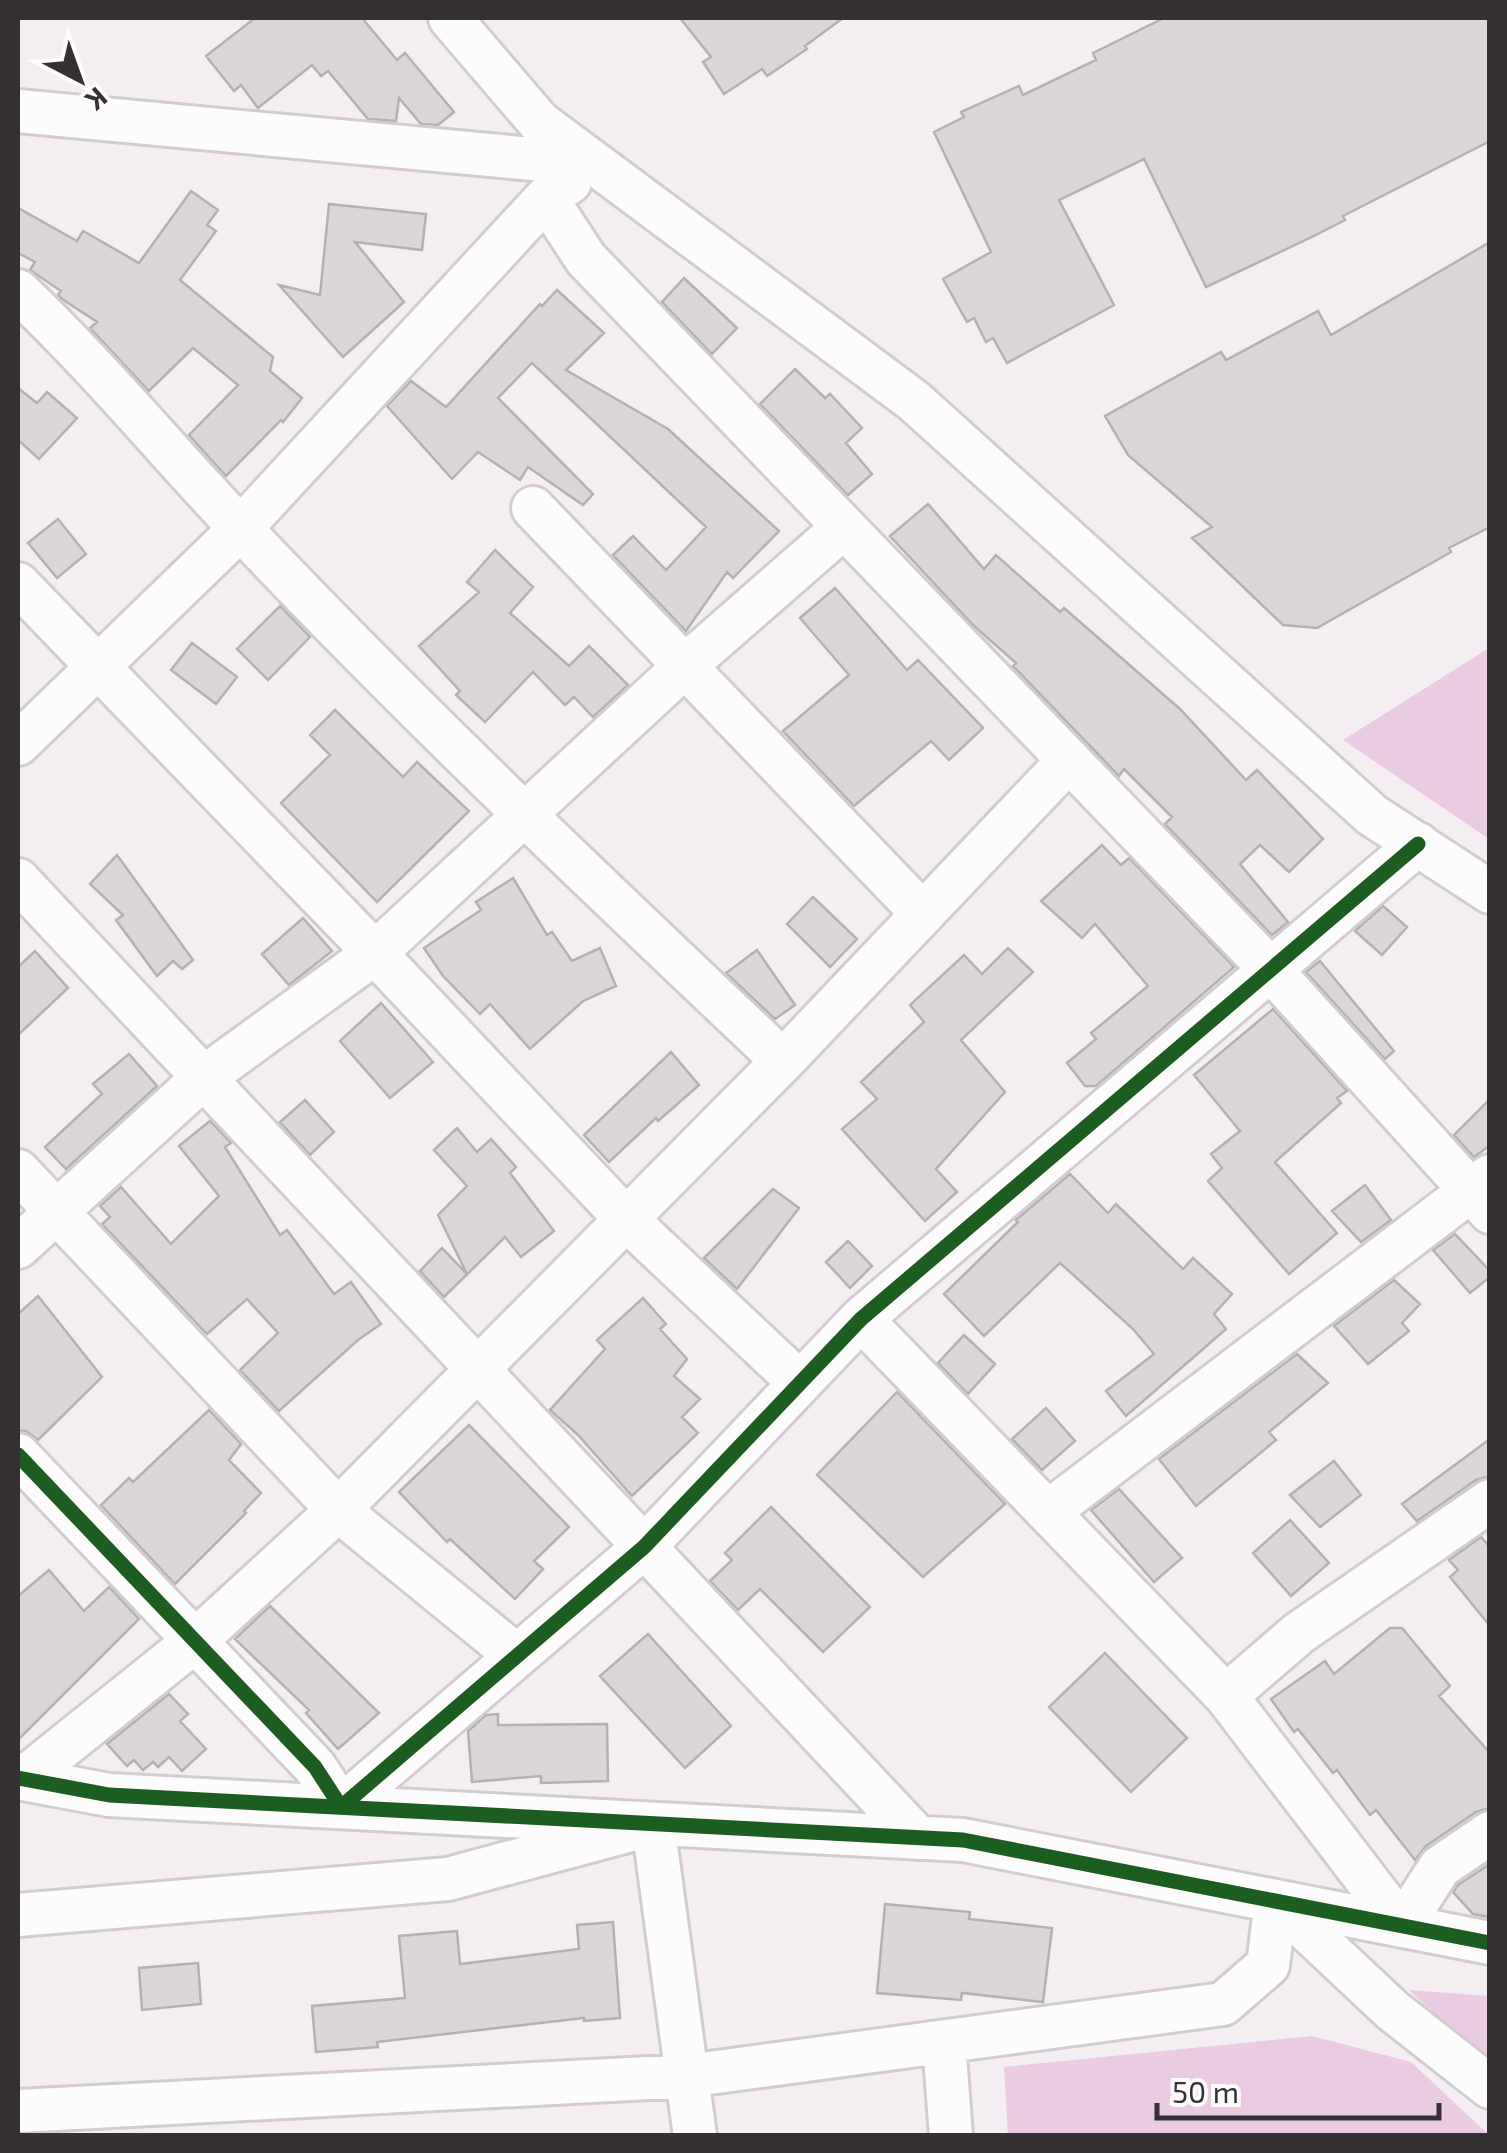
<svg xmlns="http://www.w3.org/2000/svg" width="1507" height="2153" viewBox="0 0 1507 2153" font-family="'Exo 2',sans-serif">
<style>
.forest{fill:#eacbe1}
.building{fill:#dbd6da;stroke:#b5b0b4;stroke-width:2.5}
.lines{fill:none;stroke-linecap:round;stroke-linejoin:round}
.minor-casing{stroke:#d1ccd0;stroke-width:48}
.minor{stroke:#fdfcfd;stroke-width:42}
.cycleway-casing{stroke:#fefbfd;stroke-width:21}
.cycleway{stroke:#1b5e20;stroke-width:15}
</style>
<rect width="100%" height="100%" fill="#f4eef3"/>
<path class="forest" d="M 1489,648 L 1489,839 L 1343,740 Z
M 1409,1990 L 1489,1996 L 1489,2064 Z
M 1312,2036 L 1411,2062 L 1489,2135 L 1008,2135 L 1004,2067 Z"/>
<path class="building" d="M 255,18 L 362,18 L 397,60 L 405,53 L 454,112 L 438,125 L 421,124 L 399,98 L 396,121 L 368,119 L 328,71 L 321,76 L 312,65 L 258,108 L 241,85 L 234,91 L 206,56 Z
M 680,18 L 843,18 L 805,46 L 807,49 L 767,76 L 762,69 L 724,94 L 703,62 L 711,57 Z
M 1164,18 L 1490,18 L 1490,141 L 1343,216 L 1345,220 L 1314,236 L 1206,287 L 1144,159 L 1059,200 L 1114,305 L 1007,363 L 993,338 L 986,342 L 974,318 L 967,322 L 943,279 L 991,252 L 934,132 L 964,117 L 961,112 L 1019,86 L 1023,95 L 1096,60 L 1093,53 Z
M 191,191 L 218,210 L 207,225 L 216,231 L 180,280 L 273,357 L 270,371 L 302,398 L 283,422 L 281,420 L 226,476 L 189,435 L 238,385 L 193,348 L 149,391 L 90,328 L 97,322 L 62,299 L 58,295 L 61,291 L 30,270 L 35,262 L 18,253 L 18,208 L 77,241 L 83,231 L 139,263 Z
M 329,204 L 426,214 L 422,250 L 355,242 L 404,302 L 343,357 L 279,285 L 320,295 Z
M 1490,242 L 1490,527 L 1449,548 L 1451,552 L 1317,628 L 1283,625 L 1192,538 L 1212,527 L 1128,455 L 1105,416 L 1221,352 L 1226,360 L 1318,311 L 1331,335 Z
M 684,278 L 737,328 L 712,354 L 662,302 Z
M 557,290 L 604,333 L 566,370 L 668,429 L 779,531 L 733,578 L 727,572 L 686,631 L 613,555 L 633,536 L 666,570 L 706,527 L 532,363 L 498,398 L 593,494 L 583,505 L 528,467 L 520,480 L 478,452 L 452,479 L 387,406 L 411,381 L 446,407 L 540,304 L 542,306 Z
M 795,369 L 825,398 L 830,394 L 862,428 L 846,443 L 872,474 L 848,495 L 760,404 Z
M 18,388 L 37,403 L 47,392 L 77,418 L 39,459 L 18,440 Z
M 928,504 L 984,569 L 996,555 L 1060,612 L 1064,608 L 1180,709 L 1246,780 L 1257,770 L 1323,839 L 1289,872 L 1260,845 L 1240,864 L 1288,922 L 1272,935 L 1165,824 L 1172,817 L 1124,769 L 1119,776 L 1013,666 L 1016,663 L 973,625 L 890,536 Z
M 58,519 L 86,554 L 57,578 L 28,543 Z
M 495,550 L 533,587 L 510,613 L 569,666 L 589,646 L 628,685 L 593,717 L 574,697 L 565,705 L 533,672 L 485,722 L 456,695 L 460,691 L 419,646 L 479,592 L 467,582 Z
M 835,588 L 907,670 L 918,660 L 983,728 L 949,760 L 931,741 L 854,806 L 783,731 L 849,675 L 800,618 Z
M 280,606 L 310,637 L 268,680 L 237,649 Z
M 192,643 L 237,677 L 216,704 L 171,670 Z
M 335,710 L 403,777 L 417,762 L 469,811 L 377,902 L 281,803 L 330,755 L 310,735 Z
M 1102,845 L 1121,865 L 1129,858 L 1234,967 L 1096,1086 L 1085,1086 L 1067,1063 L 1096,1039 L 1091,1033 L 1148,986 L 1095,924 L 1082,938 L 1041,901 Z
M 117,855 L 193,960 L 182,969 L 173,961 L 157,976 L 116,920 L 123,915 L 90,884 Z
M 513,878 L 547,935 L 552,932 L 572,961 L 600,948 L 616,986 L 583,1001 L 530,1049 L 490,1004 L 480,1014 L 443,976 L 424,948 L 481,910 L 476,902 Z
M 813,897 L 857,939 L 830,967 L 787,924 Z
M 1383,906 L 1407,927 L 1382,955 L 1355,931 Z
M 303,918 L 332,951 L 289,985 L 262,954 Z
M 1008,948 L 1033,972 L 961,1040 L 1005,1092 L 936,1169 L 957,1192 L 925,1221 L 842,1129 L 877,1099 L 861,1082 L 924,1022 L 910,1005 L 964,955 L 982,974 Z
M 757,950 L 795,1005 L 775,1019 L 726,973 Z
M 35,951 L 68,988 L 18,1035 L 18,967 Z
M 1320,961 L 1394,1051 L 1385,1059 L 1306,972 Z
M 381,1003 L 433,1062 L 390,1098 L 340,1041 Z
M 1273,1009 L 1347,1091 L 1337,1098 L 1341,1103 L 1275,1162 L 1337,1233 L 1289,1274 L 1208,1181 L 1222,1168 L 1211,1154 L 1240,1131 L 1194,1075 Z
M 671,1052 L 699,1085 L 658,1121 L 656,1118 L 609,1162 L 584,1135 Z
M 129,1054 L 157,1086 L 66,1169 L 45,1147 L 102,1094 L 93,1084 Z
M 1490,1099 L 1489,1146 L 1474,1157 L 1454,1135 Z
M 305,1100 L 334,1132 L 310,1155 L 280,1122 Z
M 210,1121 L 231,1143 L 225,1147 L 280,1235 L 287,1230 L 334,1294 L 351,1282 L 381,1324 L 358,1340 L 279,1411 L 240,1370 L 278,1333 L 247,1299 L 207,1334 L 102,1224 L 110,1217 L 100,1206 L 121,1187 L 171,1244 L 219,1196 L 179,1146 Z
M 457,1128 L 477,1152 L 491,1139 L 516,1167 L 510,1173 L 554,1231 L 521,1257 L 505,1237 L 444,1297 L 420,1271 L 442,1248 L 467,1274 L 438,1215 L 467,1186 L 434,1150 Z
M 1070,1174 L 1108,1213 L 1116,1204 L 1183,1269 L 1193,1258 L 1232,1294 L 1214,1314 L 1226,1329 L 1126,1416 L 1106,1391 L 1154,1354 L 1133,1329 L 1060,1263 L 984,1336 L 944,1294 L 1018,1222 L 1016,1220 Z
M 1365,1185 L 1391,1220 L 1361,1242 L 1332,1211 Z
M 773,1189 L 799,1208 L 737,1289 L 704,1258 Z
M 1455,1234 L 1490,1271 L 1490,1277 L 1470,1293 L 1433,1250 Z
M 848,1241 L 872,1266 L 850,1288 L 826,1262 Z
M 1394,1280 L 1420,1304 L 1402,1323 L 1409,1331 L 1368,1364 L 1334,1326 Z
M 38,1296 L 102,1377 L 38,1440 L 26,1431 L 18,1431 L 18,1314 Z
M 643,1298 L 666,1324 L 660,1329 L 687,1359 L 674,1376 L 700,1399 L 682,1417 L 698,1433 L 632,1496 L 578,1435 L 550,1410 L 605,1349 L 597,1340 Z
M 964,1335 L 995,1364 L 968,1394 L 938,1363 Z
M 1297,1354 L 1328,1383 L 1269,1432 L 1276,1440 L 1196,1506 L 1159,1459 Z
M 897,1392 L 1005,1504 L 923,1577 L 817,1475 Z
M 1046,1408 L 1075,1441 L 1042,1470 L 1012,1439 Z
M 209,1410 L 241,1444 L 229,1460 L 261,1493 L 244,1511 L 246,1513 L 175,1584 L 101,1505 L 129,1478 L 133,1482 Z
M 469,1425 L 569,1527 L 534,1561 L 543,1569 L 515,1599 L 450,1539 L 447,1542 L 399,1492 Z
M 1490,1439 L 1490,1476 L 1476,1480 L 1417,1521 L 1402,1504 Z
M 1334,1461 L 1361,1495 L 1320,1527 L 1290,1495 Z
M 1119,1489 L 1182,1558 L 1154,1582 L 1091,1510 Z
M 771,1507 L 870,1607 L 823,1652 L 760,1589 L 738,1610 L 710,1581 L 732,1560 L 725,1553 Z
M 1290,1520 L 1329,1563 L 1291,1596 L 1253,1553 Z
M 1481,1537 L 1488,1545 L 1490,1543 L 1490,1626 L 1450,1577 L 1458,1570 L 1449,1560 Z
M 49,1570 L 84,1611 L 109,1587 L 139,1619 L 18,1740 L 18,1596 Z
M 270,1606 L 379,1713 L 338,1749 L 306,1713 L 309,1710 L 235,1639 Z
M 1390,1628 L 1402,1628 L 1450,1686 L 1439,1696 L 1490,1753 L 1490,1808 L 1476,1812 L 1426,1846 L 1415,1860 L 1376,1810 L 1370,1815 L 1337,1770 L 1333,1773 L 1298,1729 L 1294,1732 L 1271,1699 L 1325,1661 L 1334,1674 Z
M 648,1634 L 731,1726 L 685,1768 L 600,1676 Z
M 1105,1653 L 1187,1738 L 1131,1792 L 1049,1707 Z
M 169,1694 L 188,1714 L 180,1721 L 206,1749 L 182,1771 L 169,1757 L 158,1767 L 153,1762 L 143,1770 L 134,1760 L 127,1766 L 107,1744 Z
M 498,1714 L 498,1725 L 607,1724 L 608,1781 L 541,1783 L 541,1776 L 472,1782 L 468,1731 L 486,1715 Z
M 1490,1864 L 1490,1917 L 1473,1914 L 1453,1892 L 1458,1885 Z
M 885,1904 L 970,1912 L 969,1919 L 1052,1928 L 1043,2002 L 962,1993 L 961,2000 L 877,1993 Z
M 613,1922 L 620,2018 L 584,2021 L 584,2018 L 377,2042 L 378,2047 L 316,2052 L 312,2006 L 405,1998 L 399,1936 L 457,1931 L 460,1964 L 579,1949 L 577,1925 Z
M 198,1963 L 201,2004 L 142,2010 L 139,1968 Z"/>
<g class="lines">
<g class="minor-casing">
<path id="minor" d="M 450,18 L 539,122 L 914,401 L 1372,815 L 1490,892
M 18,111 L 596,165
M 546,198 L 586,259 L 1271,970 L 1490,1212
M 18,291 C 97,366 166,450 241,529 C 415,713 599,887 783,1061
M 533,508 L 923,914
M 18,584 L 375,953 L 626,1219 L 800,1383
M 18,744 L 241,528 L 546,198 L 570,182
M 18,880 L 918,1838
M 18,1171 L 338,1510 L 517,1656
M 18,1247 L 203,1078 L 375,953 L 685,666 L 844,527
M 861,1319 L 1226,1696 L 1402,1926 L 1440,1867 L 1490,1833
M 18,1455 L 315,1767 L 341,1807 L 644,1547 L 861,1319 L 1418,844
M 1048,1512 L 1490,1176
M 1226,1696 L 1299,1633 L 1490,1501
M 18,1774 L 23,1779 L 195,1641 L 338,1510 L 783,1061 L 1069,760
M 18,1778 L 109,1795 L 963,1840 L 1490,1943
M 1276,1901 L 1392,2010 L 1490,2087
M 18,1915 L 448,1879 L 653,1824 L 695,2136
M 944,2042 L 951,2136
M 18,2111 L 687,2076 L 1223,2004 L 1268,1965 L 1276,1901"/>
</g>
<use href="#minor" class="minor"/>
<g class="cycleway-casing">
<path id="cycleway" d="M 18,1455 L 315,1767 L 341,1807 L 644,1547 L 861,1319 L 1418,844
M 18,1778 L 109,1795 L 963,1840 L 1490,1943"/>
</g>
<use href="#cycleway" class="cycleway"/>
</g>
<rect width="1507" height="2153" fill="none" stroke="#353034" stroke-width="40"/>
<g transform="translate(80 80) rotate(139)" stroke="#fefbfd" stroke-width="8" paint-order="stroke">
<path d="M0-8L18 38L0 25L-18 38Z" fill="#353034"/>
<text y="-15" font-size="28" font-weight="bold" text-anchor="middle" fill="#353034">K</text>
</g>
<path d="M1157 2103v15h282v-15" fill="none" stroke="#353034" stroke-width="5"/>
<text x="1172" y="2103" font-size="30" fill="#353034" stroke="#fefbfd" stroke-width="8" paint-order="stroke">50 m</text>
</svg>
